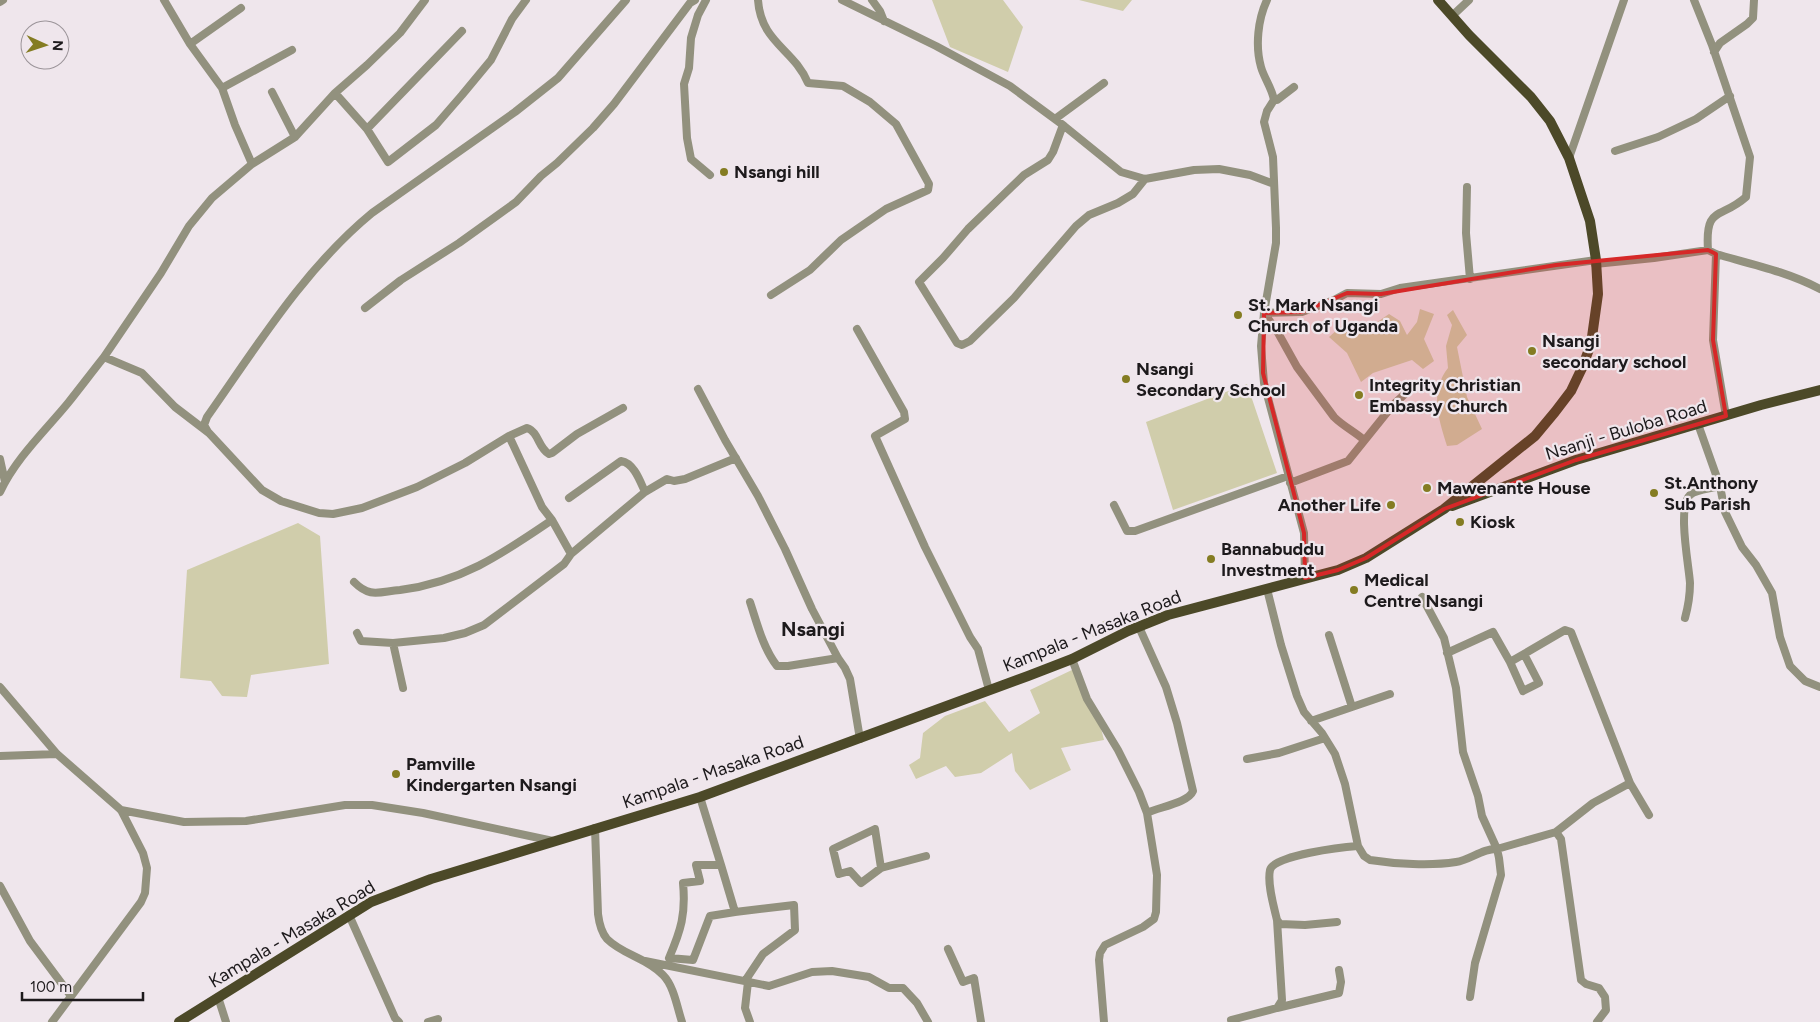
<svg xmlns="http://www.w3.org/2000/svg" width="1820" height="1022" viewBox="0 0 1820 1022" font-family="Figtree,sans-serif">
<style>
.green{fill:#d0cdab}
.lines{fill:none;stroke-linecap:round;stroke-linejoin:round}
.minor{stroke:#92917e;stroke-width:8}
.major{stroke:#4c4928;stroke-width:10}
.marked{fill:#d62828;fill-opacity:0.2;stroke:#d62828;stroke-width:4;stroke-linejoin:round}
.poi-dot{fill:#847c22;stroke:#efe6ec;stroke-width:2}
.labels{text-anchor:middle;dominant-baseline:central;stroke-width:4.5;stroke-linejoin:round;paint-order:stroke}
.poi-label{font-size:18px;font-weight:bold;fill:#1d1a1c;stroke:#efe6ec;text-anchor:start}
.street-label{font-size:18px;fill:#1d1a1c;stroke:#efe6ec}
.quarter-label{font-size:20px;font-weight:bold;fill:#1d1a1c;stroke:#efe6ec}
</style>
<rect width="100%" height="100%" fill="#efe6ec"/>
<path class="green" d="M 932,0 L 1003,0 L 1023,27 L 1008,72 L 950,47 Z
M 1079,0 L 1132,0 L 1123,11 Z
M 1420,309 L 1434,314 L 1424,339 L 1434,361 L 1423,369 L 1412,360 L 1373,373 L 1361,382 L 1347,353 L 1329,337 L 1346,322 L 1373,325 L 1389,314 L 1400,321 L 1407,335 L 1417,322 Z
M 1453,310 L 1467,335 L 1457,347 L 1467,397 L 1482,429 L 1457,445 L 1447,446 C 1439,420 1429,392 1448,368 L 1446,346 L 1452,325 L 1447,315 Z
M 1247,384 L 1277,473 L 1173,510 L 1146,422 Z
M 298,523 L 320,536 L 329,664 L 251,675 L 247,697 L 222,696 L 211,681 L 180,678 L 187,570 Z
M 1106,620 L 1113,627 L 1093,637 L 1091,627 Z
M 1074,669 L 1097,713 L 1104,740 L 1061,748 L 1071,770 L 1030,790 L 1015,771 L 1012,753 L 981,773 L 955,777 L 946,766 L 916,779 L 909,765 L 920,758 L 923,733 L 945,716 L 985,701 L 1009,732 L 1040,713 L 1030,690 Z"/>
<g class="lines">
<path class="minor" d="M 164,0 L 190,44 L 222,88 L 235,125 L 252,164
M 706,0 L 698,15 L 691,38 L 689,68 L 684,84 L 687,138 L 691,159 L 710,175
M 758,0 C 761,43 794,49 808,83 L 843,86 L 870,102 L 896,124 L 929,184 L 928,190 L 886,209 L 841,240 L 810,270 L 771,295
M 842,0 L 936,46 L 1010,86 L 1063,125 L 1121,172 L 1145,179 L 1194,170 L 1219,169 L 1250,175 L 1274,184
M 872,0 L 880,11 L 884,21
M 1267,0 C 1258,19 1255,46 1261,67 C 1264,78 1272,88 1274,100 L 1267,111 L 1264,122 L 1273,157 L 1276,228 L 1276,243 L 1264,313 L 1261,346 L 1264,383 L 1304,533 L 1305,578
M 1694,0 L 1712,45 L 1750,157 L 1746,197 C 1720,220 1705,205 1708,250
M 0,2 L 3,0
M 1452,16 L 1469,0
M 190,44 L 241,8
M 1714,52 L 1720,43 L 1747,24 L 1753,18 L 1754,0
M 222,88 L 292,50
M 272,92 L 295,137
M 335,93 L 367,129 L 388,162 L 436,125 L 462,95 L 491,60 L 512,19 L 526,0
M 1274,100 L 1277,100 L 1294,87
M 1055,119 L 1104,83
M 1063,125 L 1053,152 L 1048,160 L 1024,175 L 968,229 L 943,258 L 919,282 L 957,343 L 962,345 L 970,341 L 1014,298 L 1076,226 L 1089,215 L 1118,203 L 1133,194 L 1145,179
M 367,129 L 462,31
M 1615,151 L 1658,137 L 1696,119 L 1730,96
M 1569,158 L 1624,0
M 1467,187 L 1466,233 L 1470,279
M 1716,254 L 1713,340 L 1726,416
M 1595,264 L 1654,258 L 1708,250 L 1716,254 C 1751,264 1788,272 1820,289
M 365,308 L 401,280 L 459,243 L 498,215 L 516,202 L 541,176 L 557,163 L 593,128 L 614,104 L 690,3 L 695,0
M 1264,313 L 1302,312 L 1334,300 L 1347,293 L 1381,294 L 1400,288 L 1596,260
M 1264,313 L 1277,331 L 1297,367 L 1334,417 C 1343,426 1355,432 1364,440
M 857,329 L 904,412 L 905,419 L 875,436 L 925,547 L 970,637 L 978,649 L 989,690
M 104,357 L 161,273 L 189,226 L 212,198 L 252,164 L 295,137 L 335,93 L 367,65 L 400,33 L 425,0
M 698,389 L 725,440 L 758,496 L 785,549 L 812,609 L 838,658 L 845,668 L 850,679 L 860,739
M 1698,424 L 1720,486 L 1725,512 L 1742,547 L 1756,565 L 1772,593 L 1780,637 L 1790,666 L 1805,681 L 1820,687
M 208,432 L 204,425 L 207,417 C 257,346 304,269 372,213 L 515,112 L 558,78 L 626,0
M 509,436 L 542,507 L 552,520 L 571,554
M 0,459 L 5,482
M 1290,483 L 1348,461 L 1393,405 L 1407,392
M 0,492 C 16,458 45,431 68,403 C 80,388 92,372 104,357 L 142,373 L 175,407 L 209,433 L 262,490 L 281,501 L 319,513 L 333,514 L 362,508 L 417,487 L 465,463 L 509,436 L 527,428 C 539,432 538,448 549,454 L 552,453 L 577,434 L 623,408
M 569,498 L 621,461 C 634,463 640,481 645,492
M 1114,505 L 1127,531 L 1135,531 L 1288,476
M 354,582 C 370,598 378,592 400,590 C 462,582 502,554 552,520
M 1267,589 L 1281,645 L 1297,696 L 1304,712 L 1322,733 L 1335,754 L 1345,784 L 1358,846 L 1364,856 L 1370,860 C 1395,864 1431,866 1456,862 C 1470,860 1483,848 1497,849 L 1556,832 L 1593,803 L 1630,783
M 1422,597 L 1444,638 L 1456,688 L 1463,752 L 1478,796 L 1482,816 L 1497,849 L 1499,858 L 1501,875 L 1475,963 L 1470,997
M 750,602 C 757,623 763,648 777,666 L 788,666 L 838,658
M 1685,618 C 1688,607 1690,595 1690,583 C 1689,566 1677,507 1690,495 C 1697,489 1711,489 1720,486
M 1139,627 L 1166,687 L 1177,723 L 1193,791 C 1188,803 1159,807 1147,813
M 357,633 L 361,641 L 393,643
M 1329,635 L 1352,707
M 1447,653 L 1493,632 L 1510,662 L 1523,691 L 1539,683 L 1524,654 L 1510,662
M 1524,654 L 1565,630 L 1571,632 L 1630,783 L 1649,815
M 1072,659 L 1087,699 L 1118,750 L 1139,792 L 1147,813 L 1157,875 L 1156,912 L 1154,919 L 1143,927 L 1105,945 L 1100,953 L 1099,960 L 1104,1022
M 0,687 L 57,754 L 121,810 L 143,853 L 147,868 L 145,893 L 141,902 L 52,1022
M 403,688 L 393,643 L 444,638 L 465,633 L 484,625 L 564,564 L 571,554 L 645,492 L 667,479 L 674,481 L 685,479 L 736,458
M 1311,721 L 1390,694
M 0,756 L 57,754
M 1247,759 L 1279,753 L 1325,738
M 700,797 L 721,865
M 121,810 L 184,822 L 246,821 L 345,805 L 372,805 L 423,813 L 553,841
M 595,828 L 598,914 C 599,922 601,932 607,939 C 623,955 647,958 663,975 C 674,986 677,1007 682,1022
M 1556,832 L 1561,839 L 1581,980 L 1586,984 L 1599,988 L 1605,997 L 1606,1010 L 1597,1022
M 881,868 L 875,829 L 833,849 L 839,874 L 850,871 L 861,883 L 881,868 L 926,856
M 0,886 L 30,941 L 71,996
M 735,912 L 721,865 L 696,865 L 700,881 L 683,883 C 686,914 681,930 669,958 L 693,960 L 710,916 L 735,912 L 794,905 L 795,930 L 763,954 L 745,981
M 349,915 L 395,1018 L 399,1022
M 1337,922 L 1305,925 L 1280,924 L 1277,920 C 1274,907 1267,884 1270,870 C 1274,855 1343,847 1358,846
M 948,949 L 963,982 L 974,978 L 981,1022
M 645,961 L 769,986 L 812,972 L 832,971 L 869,977 L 889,988 L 903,988 L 917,1003 L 928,1022
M 748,982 L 745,1008 L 750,1022
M 218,997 L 226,1022
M 1277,1008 L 1339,993 L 1341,982 L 1339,970
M 1231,1020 L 1277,1008 L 1282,1000 L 1277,920
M 428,1022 L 438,1019"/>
<path class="major" d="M 1452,506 L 1576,460 L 1761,405 L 1820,390
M 179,1022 L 371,902 L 431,879 L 700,797 L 1028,676 L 1072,659 L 1128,631 L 1168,615 L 1338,570 L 1366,558 L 1444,509 L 1505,460 L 1535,436 L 1555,412 L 1571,391 L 1582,368 L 1591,344 L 1598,294 L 1596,260 L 1590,221 L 1569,158 L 1550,121 L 1531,97 L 1469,35 L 1438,0"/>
</g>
<path class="marked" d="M 1708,250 L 1716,254 L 1713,340 L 1726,416 L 1576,460 L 1444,509 L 1366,558 L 1338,570 L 1305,578 L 1304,533 L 1263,373 L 1264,313 L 1302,312 L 1347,293 L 1381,294 L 1556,265 Z"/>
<g class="poi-dot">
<circle cx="724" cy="172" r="5"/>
<circle cx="1238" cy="315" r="5"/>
<circle cx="1532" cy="351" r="5"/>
<circle cx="1126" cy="379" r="5"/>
<circle cx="1359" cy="395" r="5"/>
<circle cx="1427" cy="488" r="5"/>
<circle cx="1654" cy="493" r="5"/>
<circle cx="1391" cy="505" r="5"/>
<circle cx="1460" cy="522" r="5"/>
<circle cx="1211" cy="559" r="5"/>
<circle cx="1354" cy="590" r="5"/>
<circle cx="396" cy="774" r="5"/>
</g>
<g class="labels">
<g class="poi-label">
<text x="734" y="172">Nsangi hill</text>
<text x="1248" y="305">St. Mark Nsangi<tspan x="1248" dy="21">Church of Uganda</tspan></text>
<text x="1542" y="341">Nsangi<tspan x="1542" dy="21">secondary school</tspan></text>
<text x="1136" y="369">Nsangi<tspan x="1136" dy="21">Secondary School</tspan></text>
<text x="1369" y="385">Integrity Christian<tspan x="1369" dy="21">Embassy Church</tspan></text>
<text x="1664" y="483">St.Anthony<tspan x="1664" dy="21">Sub Parish</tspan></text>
<text x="1437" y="488">Mawenante House</text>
<text x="1381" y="505" text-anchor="end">Another Life</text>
<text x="1470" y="522">Kiosk</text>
<text x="1221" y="549">Bannabuddu<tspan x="1221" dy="21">Investment</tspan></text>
<text x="1364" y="580">Medical<tspan x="1364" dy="21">Centre Nsangi</tspan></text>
<text x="406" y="764">Pamville<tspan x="406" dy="21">Kindergarten Nsangi</tspan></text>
</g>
<g class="street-label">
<text transform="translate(1626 430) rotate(-17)">Nsanji - Buloba Road</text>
<text transform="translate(1092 631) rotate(-22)">Kampala - Masaka Road</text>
<text transform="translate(713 772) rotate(-19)">Kampala - Masaka Road</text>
<text transform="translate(292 934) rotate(-31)">Kampala - Masaka Road</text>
</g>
<g class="quarter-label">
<text x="813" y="629">Nsangi</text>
</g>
</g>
<g transform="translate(45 45) rotate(93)"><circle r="24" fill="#efe6ec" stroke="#9b9499"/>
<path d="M0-4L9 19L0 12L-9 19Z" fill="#847c22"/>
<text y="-8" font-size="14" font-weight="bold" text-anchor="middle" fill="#1d1a1c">N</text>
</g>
<path d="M22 992v8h121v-8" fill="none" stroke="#1d1a1c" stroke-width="2.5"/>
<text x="30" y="992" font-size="15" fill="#1d1a1c" stroke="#efe6ec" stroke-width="4" paint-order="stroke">100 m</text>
</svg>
